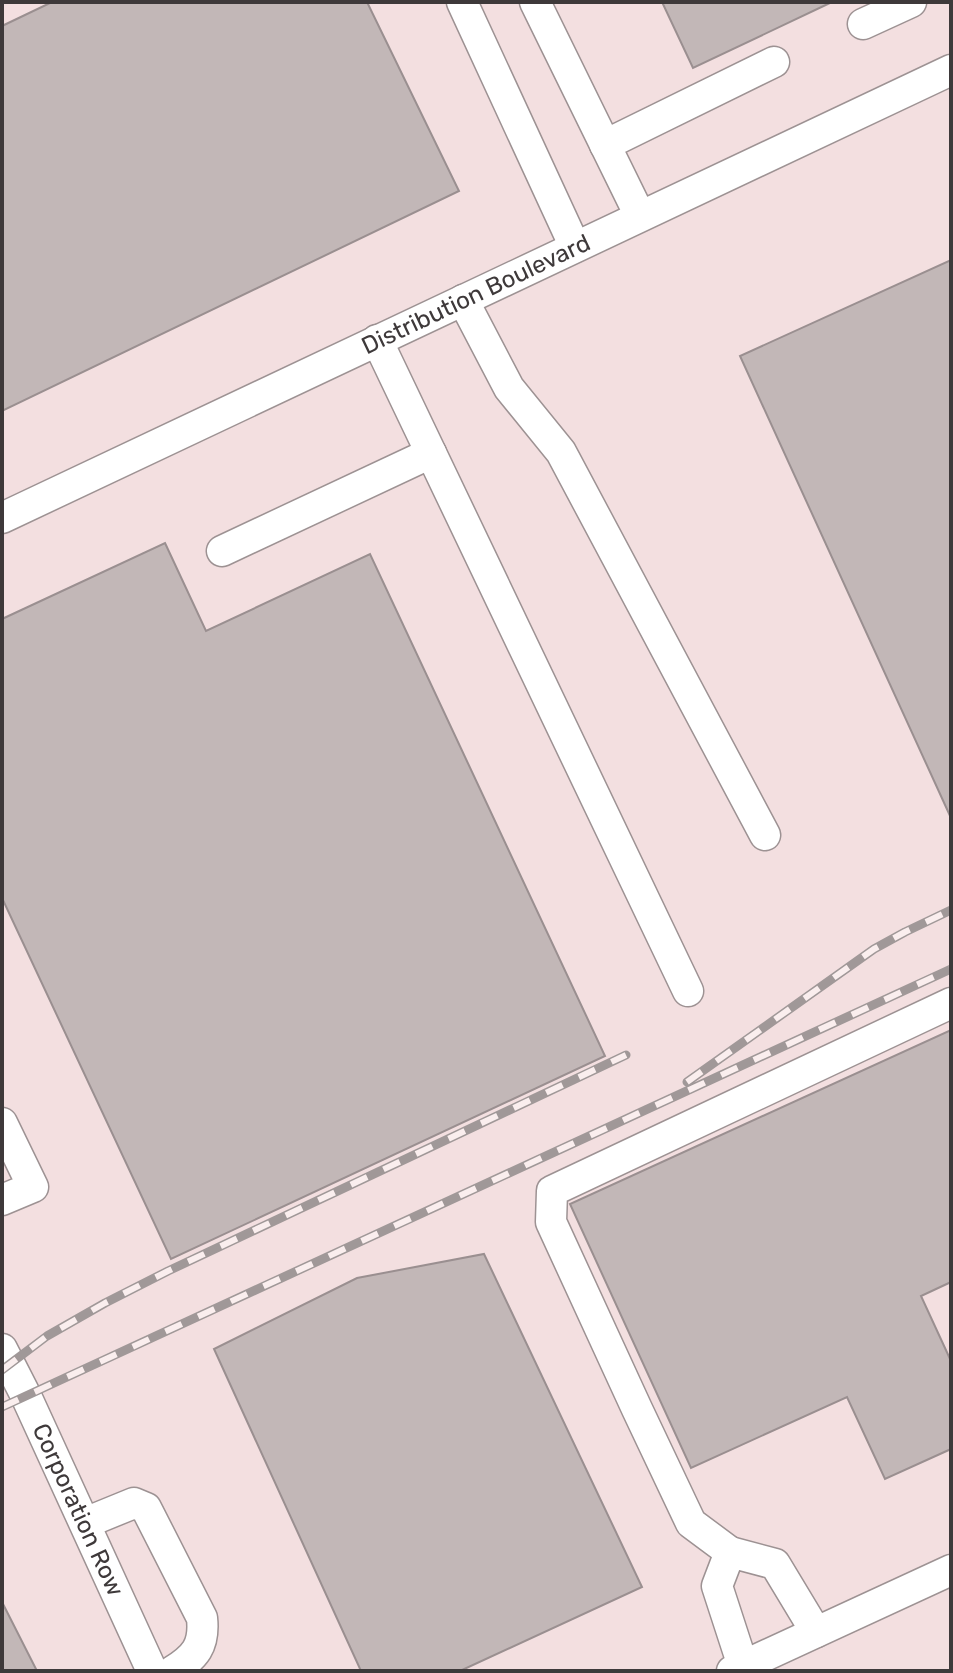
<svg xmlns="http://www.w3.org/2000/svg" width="953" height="1673" viewBox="0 0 953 1673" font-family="Rubik,sans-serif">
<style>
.built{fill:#f3dfe0}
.building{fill:#c2b7b7;stroke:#9a8f90;stroke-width:2}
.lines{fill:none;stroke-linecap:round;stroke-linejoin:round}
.minor-casing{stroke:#9d9293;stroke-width:33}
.minor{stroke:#fff;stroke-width:30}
.rail-casing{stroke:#a09898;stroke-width:9}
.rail{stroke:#faeeee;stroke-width:6;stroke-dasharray:18;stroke-linecap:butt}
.labels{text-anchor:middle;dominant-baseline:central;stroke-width:8;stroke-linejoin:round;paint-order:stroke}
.street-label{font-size:24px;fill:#3e393a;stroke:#faeeee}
</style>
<rect width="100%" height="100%" fill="#faeeee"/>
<path class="built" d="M 2,2 L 951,2 L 951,1671 L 2,1671 Z"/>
<path class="building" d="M 52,2 L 367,2 L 459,191 L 2,411 L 2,26 Z
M 662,2 L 832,2 L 693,68 Z
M 951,260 L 951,818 L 740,356 Z
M 165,543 L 206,631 L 370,554 L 605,1056 L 171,1259 L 2,898 L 2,619 Z
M 951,1030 L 951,1282 L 921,1296 L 951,1361 L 951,1449 L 885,1479 L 847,1397 L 691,1468 L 570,1204 Z
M 484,1254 L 642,1587 L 460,1671 L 361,1671 L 214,1349 L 357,1278 Z
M 2,1602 L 37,1671 L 2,1671 Z"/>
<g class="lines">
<g class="minor-casing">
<g id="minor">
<path d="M 462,2 L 575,247"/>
<path d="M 535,2 L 640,216"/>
<path d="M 863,24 L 911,2"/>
<path d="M 605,145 L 774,62"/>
<path d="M 463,300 L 509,388 L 561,452 L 765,835"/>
<path d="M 377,340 L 688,991"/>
<path id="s1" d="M 2,518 L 951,70"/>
<path d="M 222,551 L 431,453"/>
<path d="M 2,1123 L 33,1187 L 2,1200"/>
<path id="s2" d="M 2,1349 L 26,1396 L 152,1671"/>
<path d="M 85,1523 L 134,1503 L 146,1508 L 202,1618 C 205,1646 195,1657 173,1671"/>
<path d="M 730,1552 L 691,1523 L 637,1409 L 551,1222 L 552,1191 L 951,1003"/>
<path d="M 743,1666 L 717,1586 L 730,1552 L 775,1564 L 816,1632"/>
<path d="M 732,1671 L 951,1570"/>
</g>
</g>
<use href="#minor" class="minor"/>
<g class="rail-casing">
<path id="rail" d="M 687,1082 L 874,949 L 905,932 L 951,910
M 2,1370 L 47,1336 L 105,1303 L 168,1271 L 626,1055
M 2,1407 L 951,969"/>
</g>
<use href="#rail" class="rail"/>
</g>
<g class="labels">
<g class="street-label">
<text stroke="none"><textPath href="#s1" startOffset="524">Distribution Boulevard</textPath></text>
<text stroke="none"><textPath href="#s2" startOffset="178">Corporation Row</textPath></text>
</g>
</g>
<rect width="953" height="1673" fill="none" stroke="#3e393a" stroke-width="8"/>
</svg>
